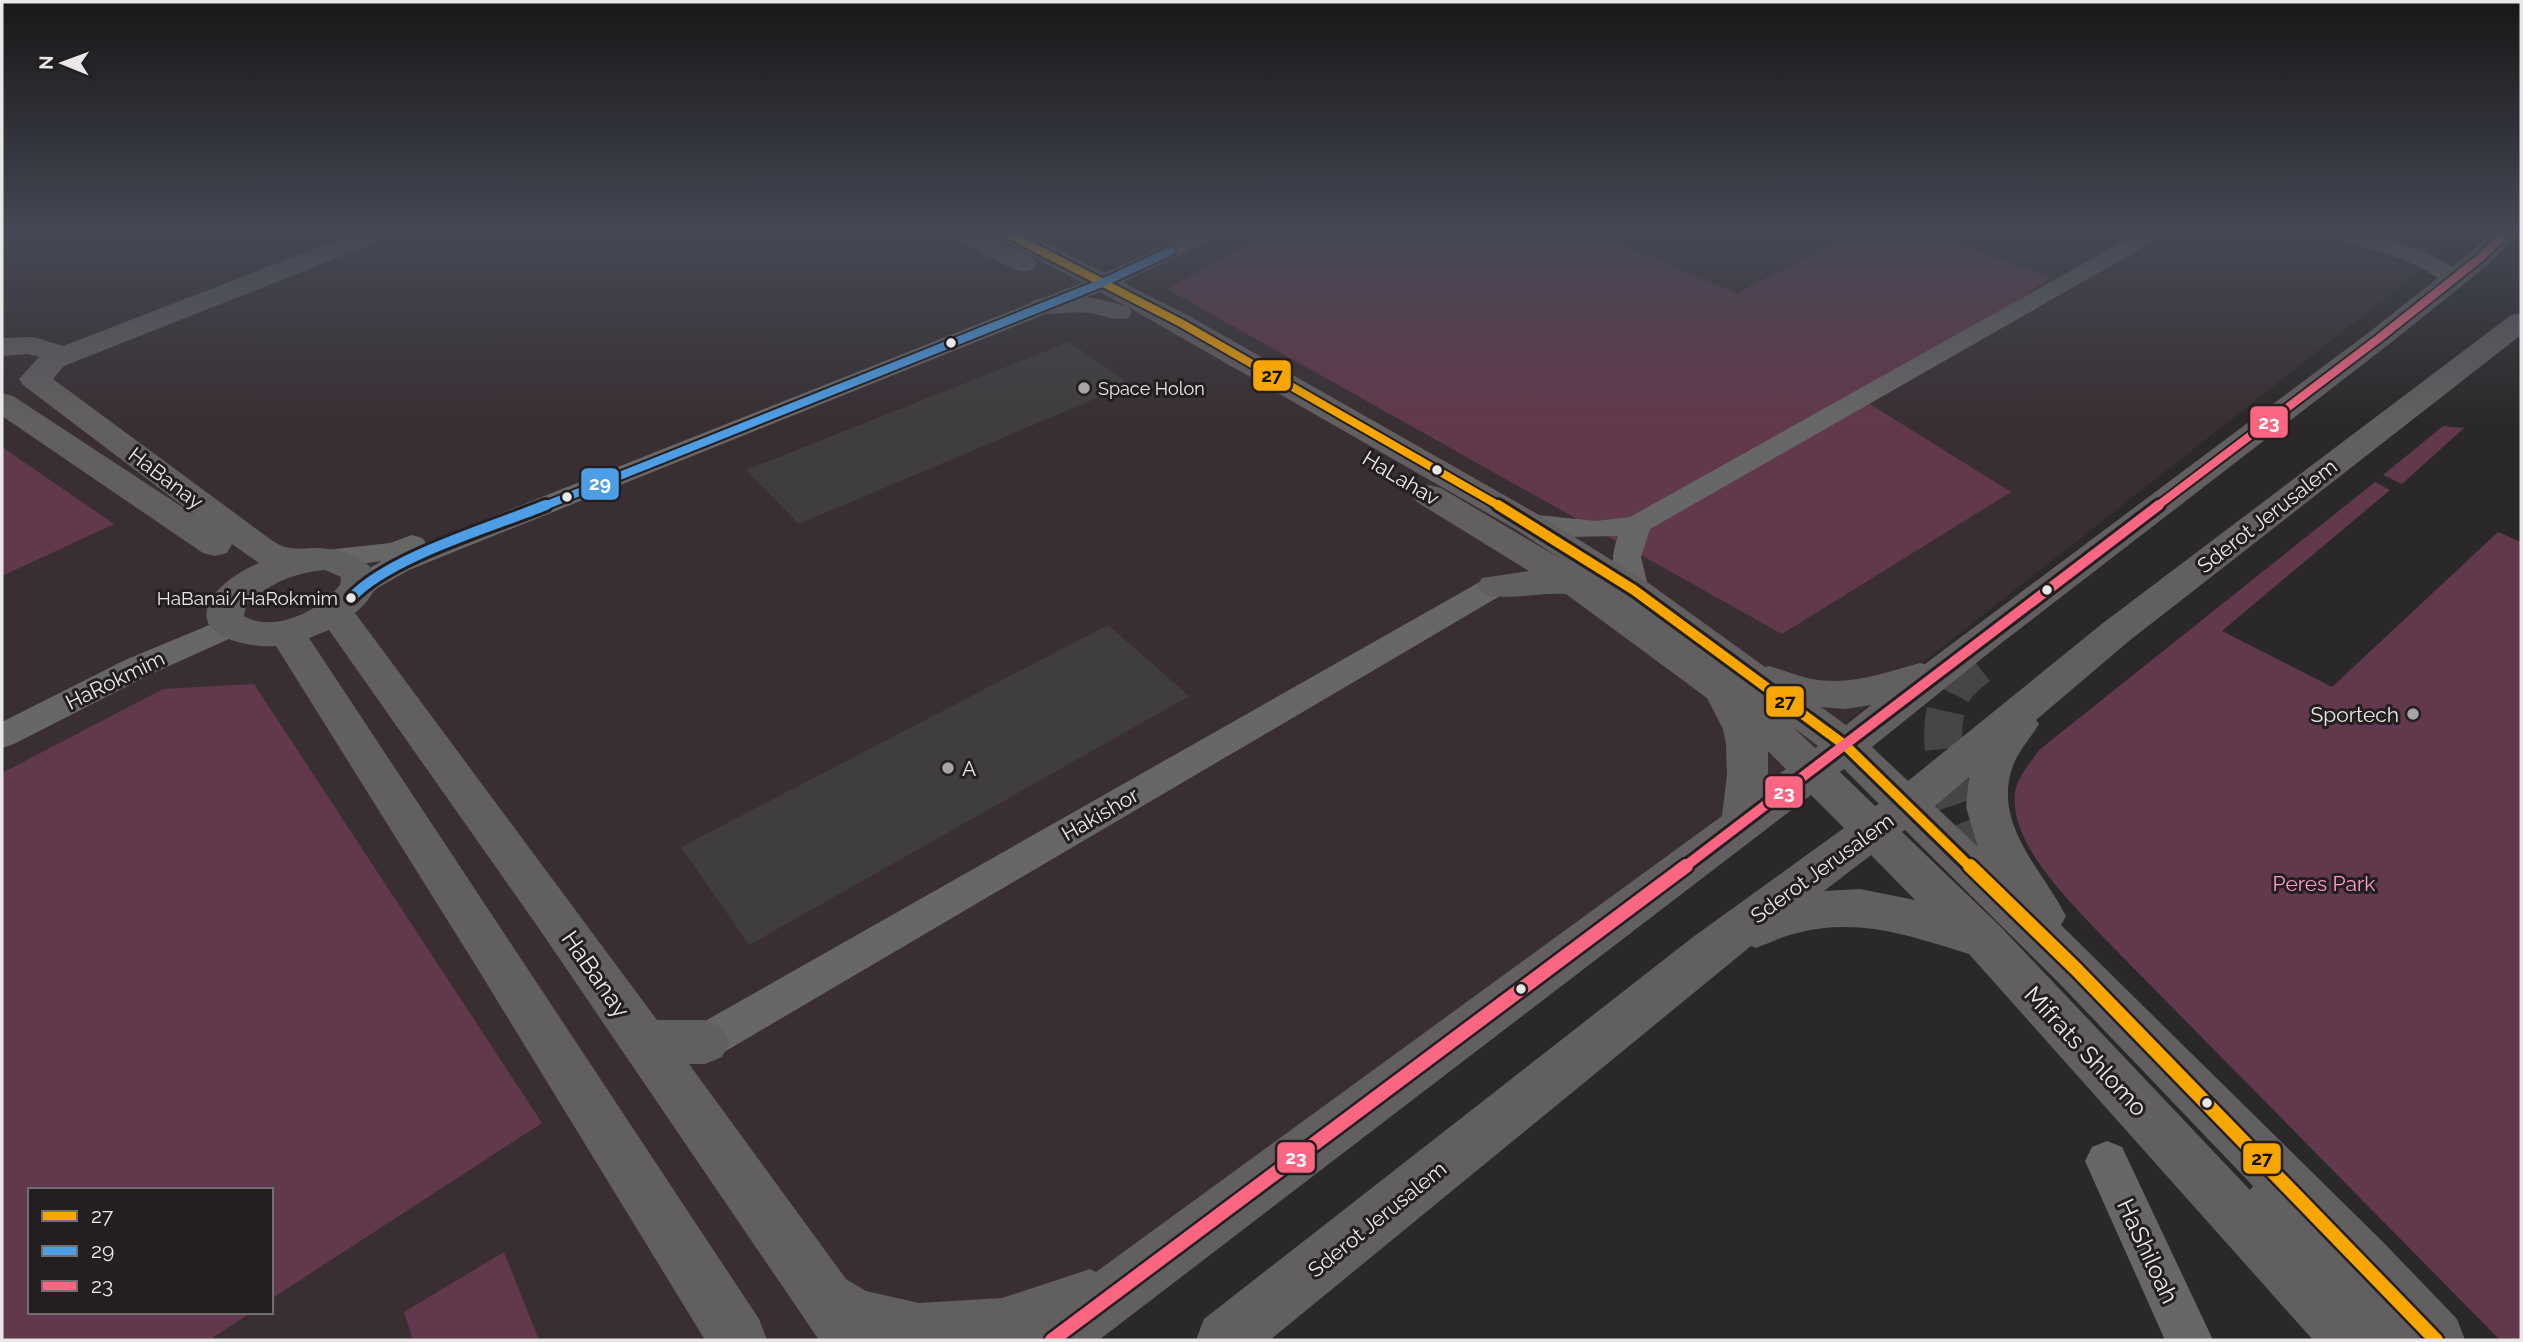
<svg xmlns="http://www.w3.org/2000/svg" width="2523" height="1342" viewBox="0 0 2523 1342" font-family="Raleway,sans-serif">
<style>
.built{fill:#392f33;fill-rule:evenodd}
.green{fill:#62384c}
.building{fill:#403d3e}
.lines{fill:none;stroke-linecap:round;stroke-linejoin:round}
.secondary-tunnel-far1{stroke:#484546;stroke-width:38;stroke-dasharray:38 19;stroke-linecap:butt}
.secondary-tunnel{stroke:#484546;stroke-width:51;stroke-dasharray:51 25;stroke-linecap:butt}
.street{fill:#686767;fill-rule:evenodd}
.secondary{fill:#625f60;fill-rule:evenodd}
.bus-1-far2-casing{stroke:#231e20;stroke-width:12}
.bus-1-far1-casing{stroke:#231e20;stroke-width:16}
.bus-1-casing{stroke:#231e20;stroke-width:19}
.bus-2-far1-casing{stroke:#231e20;stroke-width:12}
.bus-2-casing{stroke:#231e20;stroke-width:16}
.bus-3-far2-casing{stroke:#231e20;stroke-width:12}
.bus-3-far1-casing{stroke:#231e20;stroke-width:16}
.bus-3-casing{stroke:#231e20;stroke-width:19}
.bus-1-far2{stroke:#f7a600;stroke-width:8}
.bus-1-far1{stroke:#f7a600;stroke-width:10}
.bus-1{stroke:#f7a600;stroke-width:14}
.bus-2-far1{stroke:#4d9ee5;stroke-width:8}
.bus-2{stroke:#4d9ee5;stroke-width:10}
.bus-3-far2{stroke:#fa6682;stroke-width:8}
.bus-3-far1{stroke:#fa6682;stroke-width:10}
.bus-3{stroke:#fa6682;stroke-width:14}
.bus-dot{fill:#eae7e8;stroke:#231e20;stroke-width:2.5}
.poi-dot{fill:#a7a4a5;stroke:#231e20;stroke-width:2.5}
.labels{text-anchor:middle;dominant-baseline:central;stroke-width:6;stroke-linejoin:round;paint-order:stroke}
.far-poi-label{font-size:18px;fill:#eae7e8;stroke:#231e20;text-anchor:start}
.bus-label{font-size:19px;fill:#eae7e8;stroke:#231e20;text-anchor:end}
.street-label{font-size:21px;fill:#eae7e8;stroke:#231e20}
.poi-label{font-size:21px;fill:#eae7e8;stroke:#231e20;text-anchor:end}
.park-label{font-size:21px;fill:#fd9cc7;stroke:#231e20}
.near-street-label{font-size:24px;fill:#eae7e8;stroke:#231e20}
.line-badge{stroke:#231e20;stroke-width:2.5}
.badge-label{font-size:19px;text-anchor:middle;font-weight:bold;fill:#fff}
.pale-badge-label{font-size:19px;text-anchor:middle;font-weight:bold;fill:#111}
</style>
<rect width="100%" height="100%" fill="#2b2829"/>
<path class="built" d="M 2,232 L 2469,232 L 1728,816 L 1012,1340 L 2,1340 ZM 30,1190 L 271,1190 L 271,1312 L 30,1312 Z"/>
<path class="green" d="M 1270,232 L 1590,232 L 1737,293 L 1855,232 L 1926,232 L 2050,278 L 1870,404 L 2011,492 L 1782,634 L 1167,289 Z
M 2443,426 L 2464,428 L 2402,484 L 2383,475 Z
M 2,447 L 114,524 L 2,576 Z
M 2375,482 L 2390,490 L 2222,631 L 2332,687 L 2498,532 L 2521,542 L 2521,1340 L 2500,1340 L 2101,935 C 2070,901 2009,844 2015,793 C 2017,778 2030,763 2039,750 Z
M 254,684 L 542,1123 L 271,1299 L 271,1190 L 30,1190 L 30,1312 L 252,1312 L 209,1340 L 2,1340 L 2,773 L 163,689 Z
M 504,1252 L 539,1340 L 413,1340 L 404,1312 Z"/>
<path class="building" d="M 1069,342 L 1130,384 L 799,524 L 746,470 Z
M 1108,625 L 1189,696 L 749,945 L 681,847 Z"/>
<g class="lines">
<path class="secondary-tunnel-far1" d="M 1978,666 C 1968,674 1958,682 1952,693 C 1927,743 1960,823 1984,868"/>
<path class="secondary-tunnel" d="M 1983,866 L 1993,884"/>
<path class="street" d="M 1195,232 L 1222,232 L 1219,236 L 1110,288 L 409,570 C 398,577 384,583 374,591 C 361,602 359,610 340,605 L 336,598 L 354,577 L 382,561 L 326,568 L 316,565 L 312,559 L 316,553 L 326,550 L 390,543 L 412,535 L 422,538 L 426,543 L 1094,278 Z
M 2140,232 L 2166,232 L 2163,236 L 1650,529 L 1641,557 L 1649,590 L 1644,597 L 1634,599 L 1624,597 C 1611,578 1610,557 1618,536 L 1569,537 L 1517,528 L 1513,522 L 1517,516 L 1527,514 L 1596,521 L 1630,517 Z
M 2320,232 C 2331,232 2342,231 2353,232 C 2382,236 2448,255 2464,279 L 2461,284 L 2445,284 C 2412,255 2364,249 2323,236 Z
M 1495,577 L 1505,579 L 1510,586 L 1505,593 L 719,1055 L 705,1060 L 691,1055 L 685,1042 L 691,1029 L 1485,579 Z
M 231,616 L 242,619 L 246,626 L 242,633 L 147,676 L 14,744 L 2,748 L 2,722 L 125,660 Z
M 2107,1141 L 2122,1147 L 2213,1340 L 2165,1340 L 2085,1161 L 2092,1147 Z"/>
<path class="secondary" d="M 358,232 L 394,232 L 390,237 L 64,366 L 53,379 L 270,539 C 275,542 280,546 285,547 C 300,551 313,546 328,549 C 370,555 396,579 355,613 L 657,1020 L 705,1020 L 722,1027 L 730,1042 L 722,1057 L 705,1064 L 689,1064 L 846,1279 L 866,1291 L 919,1303 L 1002,1298 L 1090,1269 L 1096,1272 L 1722,816 L 1727,775 L 1726,744 L 1723,729 L 1707,698 L 1566,594 C 1539,592 1509,601 1482,594 L 1477,586 L 1482,578 L 1529,571 L 1417,502 L 1412,495 L 1417,488 L 1429,485 L 1441,488 L 1561,559 L 1515,529 L 1128,307 L 1132,312 L 1128,318 C 1113,321 1104,315 1089,313 C 1071,310 1052,317 1033,312 L 1029,306 L 1033,300 C 1065,292 1095,297 1126,306 L 995,237 L 991,232 L 1024,232 L 1191,317 L 1539,515 L 1647,582 L 1765,667 L 1769,666 C 1783,670 1797,676 1812,679 C 1851,686 1883,673 1920,663 L 1925,664 L 2368,333 L 2471,252 L 2492,232 L 2520,232 L 2489,264 L 2388,345 L 1995,648 L 1872,747 L 1908,781 L 2103,623 L 2511,315 L 2521,313 L 2521,335 L 2129,641 L 2036,720 L 2039,724 C 2032,736 2021,748 2015,761 C 1989,821 2041,867 2066,916 L 2061,925 L 2384,1243 L 2457,1319 L 2465,1340 L 2313,1340 L 1969,954 C 1911,936 1858,917 1797,933 C 1783,936 1770,943 1756,948 L 1751,946 L 1270,1340 L 1196,1340 L 1204,1319 L 1693,937 L 1844,828 L 1811,795 L 1099,1340 L 819,1340 L 540,930 L 329,630 L 309,638 L 759,1319 L 767,1340 L 705,1340 L 476,966 L 276,646 C 257,648 200,640 207,610 C 212,588 240,571 259,563 L 232,544 L 227,553 L 215,556 L 203,553 L 2,416 L 2,393 L 13,396 L 196,516 L 23,385 L 19,379 L 39,357 L 27,354 L 2,356 L 2,338 L 34,337 L 63,346 ZM 325,570 L 341,577 L 340,585 C 321,610 274,634 244,616 L 246,605 C 270,583 293,573 325,570 ZM 1871,705 L 1846,725 L 1821,707 L 1845,709 ZM 1793,727 L 1818,746 L 1815,748 ZM 1768,751 L 1786,769 L 1768,782 ZM 1844,769 L 1879,804 L 1875,806 L 1840,772 ZM 1969,777 L 1966,807 L 1978,847 L 1935,806 ZM 1905,830 L 2059,983 L 2253,1186 L 2250,1190 L 2000,926 L 1902,832 ZM 1871,855 L 1915,900 L 1860,889 L 1824,891 Z
M 947,232 L 980,232 L 1033,258 L 1037,264 L 1033,270 L 1024,272 L 1015,270 L 951,237 Z"/>
<g class="bus-1-far2-casing">
<path id="bus-1-far2" d="M 1004,232 L 1181,323 L 1501,507"/>
</g>
<g class="bus-1-far1-casing">
<path id="bus-1-far1" d="M 1498,505 L 1634,590 L 1846,746 L 1971,868"/>
</g>
<g class="bus-1-casing">
<path id="bus-1" d="M 1970,866 L 2076,969 L 2436,1340"/>
</g>
<g class="bus-2-far1-casing">
<path id="bus-2-far1" d="M 542,507 L 1102,283 L 1171,251"/>
</g>
<g class="bus-2-casing">
<path id="bus-2" d="M 351,598 C 389,557 492,527 546,505"/>
</g>
<g class="bus-3-far2-casing">
<path id="bus-3-far2" d="M 2156,507 L 2378,339 L 2480,258 L 2507,232"/>
</g>
<g class="bus-3-far1-casing">
<path id="bus-3-far1" d="M 1683,868 L 2159,505"/>
</g>
<g class="bus-3-casing">
<path id="bus-3" d="M 1052,1340 L 1686,866"/>
</g>
<use href="#bus-1-far2" class="bus-1-far2"/>
<use href="#bus-1-far1" class="bus-1-far1"/>
<use href="#bus-1" class="bus-1"/>
<use href="#bus-2-far1" class="bus-2-far1"/>
<use href="#bus-2" class="bus-2"/>
<use href="#bus-3-far2" class="bus-3-far2"/>
<use href="#bus-3-far1" class="bus-3-far1"/>
<use href="#bus-3" class="bus-3"/>
</g>
<linearGradient id="sky" x2="0" y2="1"><stop stop-color="#181617"/><stop offset="0.55" stop-color="#444854"/><stop offset="1" stop-color="#444854" stop-opacity="0"/></linearGradient>
<rect width="2523" height="420" fill="url(#sky)"/>
<g class="bus-dot">
<circle cx="951" cy="343" r="6"/>
<circle cx="1437" cy="470" r="6"/>
<circle cx="567" cy="497" r="6"/>
<circle cx="2047" cy="590" r="6"/>
<circle cx="351" cy="598" r="6"/>
<circle cx="1521" cy="989" r="6"/>
<circle cx="2207" cy="1103" r="6"/>
</g>
<g class="poi-dot">
<circle cx="1084" cy="388" r="7"/>
<circle cx="2413" cy="714" r="7"/>
<circle cx="948" cy="768" r="7"/>
</g>
<g class="labels">
<g class="far-poi-label">
<text x="1098" y="388">Space Holon</text>
</g>
<g class="bus-label">
<text x="338" y="598">HaBanai/HaRokmim</text>
</g>
<g class="street-label">
<text transform="translate(166 478) rotate(37)">HaBanay</text>
<text transform="translate(1401 478) rotate(31)">HaLahav</text>
<text transform="translate(2267 516) rotate(-38)">Sderot Jerusalem</text>
<text transform="translate(115 680) rotate(-26)">HaRokmim</text>
<text transform="translate(1100 814) rotate(-30)">Hakishor</text>
<text transform="translate(1822 868) rotate(-36)">Sderot Jerusalem</text>
<text transform="translate(1377 1219) rotate(-39)">Sderot Jerusalem</text>
</g>
<g class="poi-label">
<text x="2399" y="714">Sportech</text>
<text x="962" y="768" text-anchor="start">A</text>
</g>
<g class="park-label">
<text x="2324" y="883">Peres Park</text>
</g>
<g class="near-street-label">
<text transform="translate(596 974) rotate(55)">HaBanay</text>
<text transform="translate(2086 1051) rotate(47)">Mifrats Shlomo</text>
<text transform="translate(2148 1251) rotate(65)">HaShiloah</text>
</g>
</g>
<g class="line-badge">
<rect x="1252" y="359" width="40" height="33" rx="7" fill="#f7a600"/>
<rect x="2249" y="405" width="40" height="34" rx="7" fill="#fa6682"/>
<rect x="580" y="467" width="40" height="34" rx="7" fill="#4d9ee5"/>
<rect x="1765" y="685" width="40" height="33" rx="7" fill="#f7a600"/>
<rect x="1764" y="775" width="40" height="34" rx="7" fill="#fa6682"/>
<rect x="1276" y="1141" width="40" height="33" rx="7" fill="#fa6682"/>
<rect x="2242" y="1142" width="40" height="33" rx="7" fill="#f7a600"/>
</g>
<g class="badge-label">
<text x="2269" y="429">23</text>
<text x="600" y="490">29</text>
<text x="1784" y="799">23</text>
<text x="1296" y="1164">23</text>
</g>
<g class="pale-badge-label">
<text x="1272" y="382">27</text>
<text x="1785" y="708">27</text>
<text x="2262" y="1165">27</text>
</g>
<rect width="2523" height="1342" fill="none" stroke="#eae7e8" stroke-width="7"/>
<rect x="28" y="1188" width="245" height="126" fill="#231e20" stroke="#736e70" stroke-width="2"/>
<rect x="42" y="1211" width="35" height="10" fill="#f7a600" stroke="#736e70" stroke-width="2"/>
<text x="91" y="1223" font-size="21" fill="#eae7e8">27</text>
<rect x="42" y="1246" width="35" height="10" fill="#4d9ee5" stroke="#736e70" stroke-width="2"/>
<text x="91" y="1258" font-size="21" fill="#eae7e8">29</text>
<rect x="42" y="1281" width="35" height="10" fill="#fa6682" stroke="#736e70" stroke-width="2"/>
<text x="91" y="1293" font-size="21" fill="#eae7e8">23</text>
<g transform="translate(63 63) rotate(271)" stroke="#231e20" stroke-width="5" paint-order="stroke">
<path d="M0-5L12 26L0 18L-12 26Z" fill="#eae7e8"/>
<text y="-10" font-size="19" font-weight="bold" text-anchor="middle" fill="#eae7e8">N</text>
</g>
</svg>
